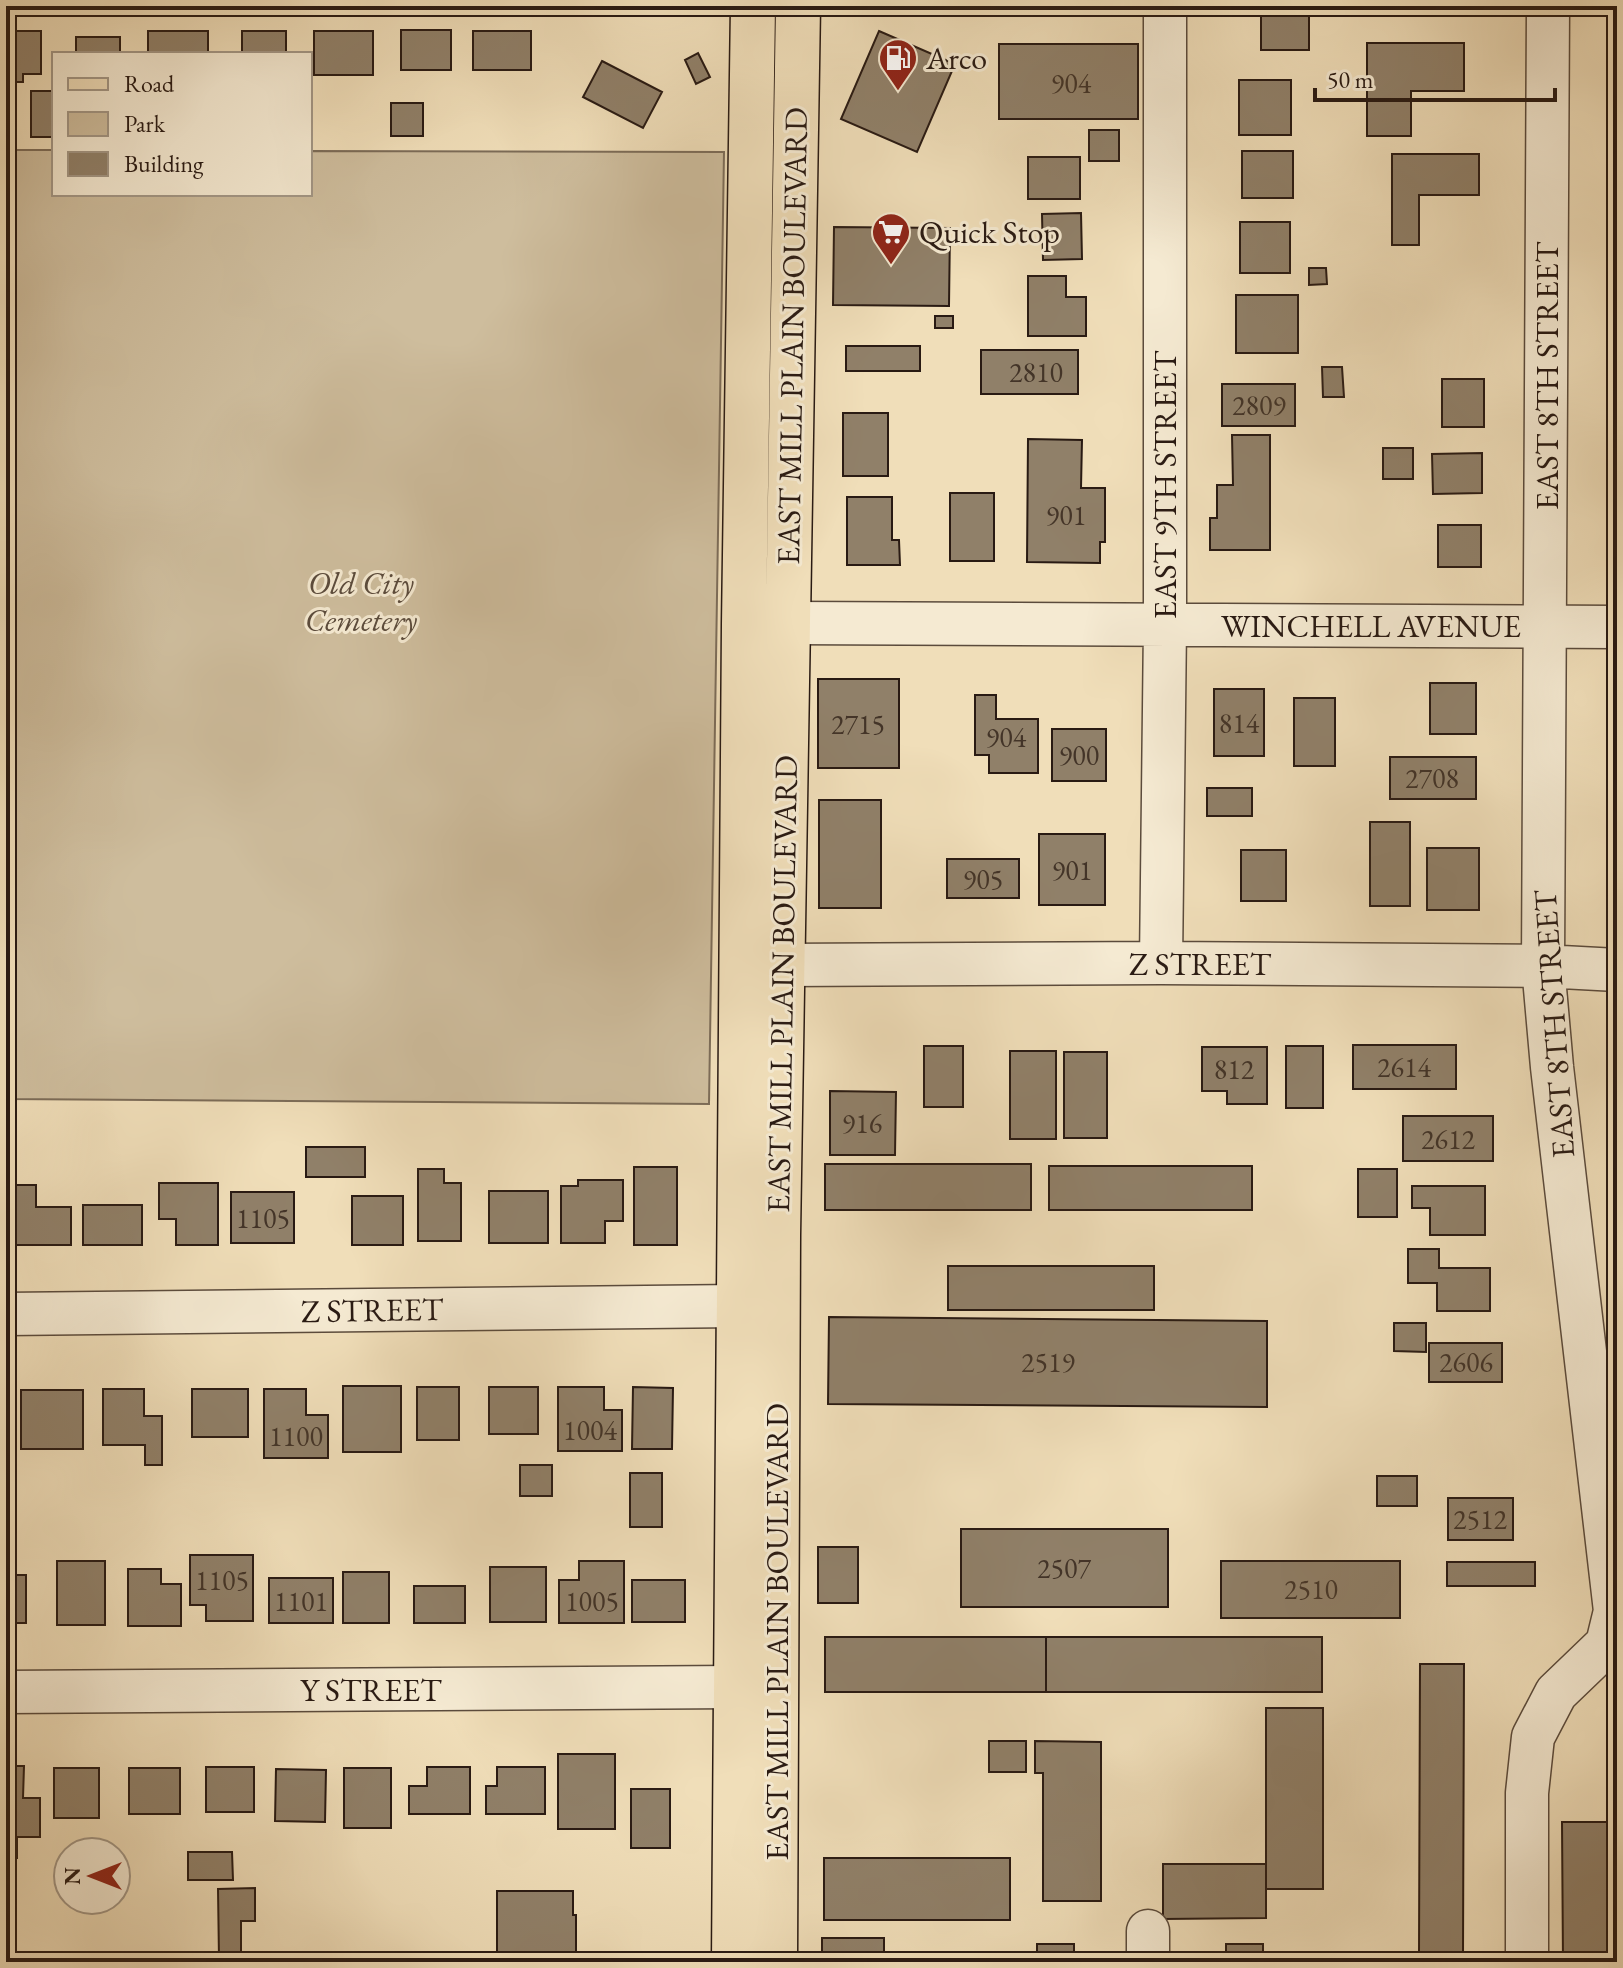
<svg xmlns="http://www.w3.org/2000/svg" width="1623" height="1968" viewBox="0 0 1623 1968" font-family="'EB Garamond',serif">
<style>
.green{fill:#cebd9d;stroke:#7c6c58;stroke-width:2}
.building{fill:#908069;stroke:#291a13;stroke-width:2}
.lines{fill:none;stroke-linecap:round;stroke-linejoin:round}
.minor-casing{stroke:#5b4b3c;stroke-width:45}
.major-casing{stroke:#291a13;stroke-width:47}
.minor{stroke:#f5ead2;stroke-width:42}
.major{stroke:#f0deb9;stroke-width:44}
.labels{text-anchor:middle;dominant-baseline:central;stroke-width:6;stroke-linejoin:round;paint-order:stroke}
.number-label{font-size:28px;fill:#433428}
.poi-label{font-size:32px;fill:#291a13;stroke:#f5ead2;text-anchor:start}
.street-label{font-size:32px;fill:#291a13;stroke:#f5ead2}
.park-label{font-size:32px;font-style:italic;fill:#5b4b3c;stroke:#f5ead2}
</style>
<rect width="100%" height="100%" fill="#f0deb9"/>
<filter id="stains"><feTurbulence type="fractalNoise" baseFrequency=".0025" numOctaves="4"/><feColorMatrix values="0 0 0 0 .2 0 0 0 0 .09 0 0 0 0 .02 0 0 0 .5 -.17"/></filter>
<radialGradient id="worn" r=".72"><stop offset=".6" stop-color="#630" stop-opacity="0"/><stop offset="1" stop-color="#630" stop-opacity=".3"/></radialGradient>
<path class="green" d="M 6,150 L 54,150 L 54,194 L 310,194 L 310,151 L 724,152 L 709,1104 L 6,1099 Z"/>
<path class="building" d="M 1261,6 L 1309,6 L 1309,50 L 1261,50 Z
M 401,30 L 451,30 L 451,70 L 401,70 Z
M 6,31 L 41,31 L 41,74 L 23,74 L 23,82 L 6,82 Z
M 148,31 L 208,31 L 208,54 L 148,54 Z
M 242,31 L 286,31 L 286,54 L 242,54 Z
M 314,31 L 373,31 L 373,75 L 314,75 Z
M 473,31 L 531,31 L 531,70 L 473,70 Z
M 879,31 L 955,64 L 917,152 L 841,119 Z
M 76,37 L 120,37 L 120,54 L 76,54 Z
M 1367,43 L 1464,43 L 1464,91 L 1411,91 L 1411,136 L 1367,136 Z
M 999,44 L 1138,44 L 1138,119 L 999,119 Z
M 698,53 L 710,77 L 696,84 L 685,60 Z
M 602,61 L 662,92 L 643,128 L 583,97 Z
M 1239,80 L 1291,80 L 1291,135 L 1239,135 Z
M 31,91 L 54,91 L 54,137 L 31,137 Z
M 391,103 L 423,103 L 423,136 L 391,136 Z
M 1089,130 L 1119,130 L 1119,161 L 1089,161 Z
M 1242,151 L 1293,151 L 1293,198 L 1242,198 Z
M 1392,154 L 1479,154 L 1479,195 L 1419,195 L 1419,245 L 1392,245 Z
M 1028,157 L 1080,157 L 1080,199 L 1028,199 Z
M 1081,213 L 1082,259 L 1043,260 L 1042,214 Z
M 1240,222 L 1290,222 L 1290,273 L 1240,273 Z
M 834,227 L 950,228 L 949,306 L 833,305 Z
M 1309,268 L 1326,268 L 1327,284 L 1309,285 Z
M 1028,276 L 1066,276 L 1066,297 L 1086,297 L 1086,336 L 1028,336 Z
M 1236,295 L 1298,295 L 1298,353 L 1236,353 Z
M 935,316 L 953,316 L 953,328 L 935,328 Z
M 846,346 L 920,346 L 920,371 L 846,371 Z
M 981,350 L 1078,350 L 1078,394 L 981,394 Z
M 1322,367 L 1342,367 L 1344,397 L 1323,397 Z
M 1442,379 L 1484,379 L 1484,427 L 1442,427 Z
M 1222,384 L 1295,384 L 1295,426 L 1222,426 Z
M 843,413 L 888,413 L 888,476 L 843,476 Z
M 1232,435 L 1270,435 L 1270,550 L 1210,550 L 1210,518 L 1217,518 L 1217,485 L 1233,485 Z
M 1028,439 L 1082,440 L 1081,488 L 1105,488 L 1105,542 L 1100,542 L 1100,563 L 1027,562 Z
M 1383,448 L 1413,448 L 1413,479 L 1383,479 Z
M 1482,453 L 1482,493 L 1433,494 L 1432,454 Z
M 950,493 L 994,493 L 994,561 L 950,561 Z
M 847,497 L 892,497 L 892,540 L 899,540 L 900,565 L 847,565 Z
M 1438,525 L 1481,525 L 1481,567 L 1438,567 Z
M 818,679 L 899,679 L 899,768 L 818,768 Z
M 1430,683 L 1476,683 L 1476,734 L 1430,734 Z
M 1214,689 L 1264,689 L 1264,756 L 1214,756 Z
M 975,695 L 996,695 L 996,719 L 1038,719 L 1038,773 L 989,773 L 989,755 L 975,755 Z
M 1294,698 L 1335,698 L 1335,766 L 1294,766 Z
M 1052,729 L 1106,729 L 1106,781 L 1052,781 Z
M 1390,757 L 1476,757 L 1476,799 L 1390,799 Z
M 1207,788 L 1252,788 L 1252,816 L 1207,816 Z
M 819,800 L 881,800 L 881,908 L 819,908 Z
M 1370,822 L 1410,822 L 1410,906 L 1370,906 Z
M 1039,834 L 1105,834 L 1105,905 L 1039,905 Z
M 1427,848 L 1479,848 L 1479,910 L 1427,910 Z
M 1241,850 L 1286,850 L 1286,901 L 1241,901 Z
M 947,859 L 1019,859 L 1019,898 L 947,898 Z
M 1607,1030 L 1617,1030 L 1617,1081 L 1607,1081 Z
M 1353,1045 L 1456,1045 L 1456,1089 L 1353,1089 Z
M 924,1046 L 963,1046 L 963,1107 L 924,1107 Z
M 1286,1046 L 1323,1046 L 1323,1108 L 1286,1108 Z
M 1202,1047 L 1267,1047 L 1267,1104 L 1227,1104 L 1227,1091 L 1202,1091 Z
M 1010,1051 L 1056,1051 L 1056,1139 L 1010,1139 Z
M 1064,1052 L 1107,1052 L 1107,1138 L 1064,1138 Z
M 830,1091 L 896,1092 L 895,1155 L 830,1155 Z
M 1403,1116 L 1493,1116 L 1493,1161 L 1403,1161 Z
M 306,1147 L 365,1147 L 365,1177 L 306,1177 Z
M 825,1164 L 1031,1164 L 1031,1210 L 825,1210 Z
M 1049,1166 L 1252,1166 L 1252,1210 L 1049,1210 Z
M 634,1167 L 677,1167 L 677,1245 L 634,1245 Z
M 418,1169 L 444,1169 L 444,1183 L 461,1183 L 461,1241 L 418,1241 Z
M 1358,1169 L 1397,1169 L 1397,1217 L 1358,1217 Z
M 578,1180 L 623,1180 L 623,1221 L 605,1221 L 605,1243 L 561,1243 L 561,1186 L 578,1186 Z
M 159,1183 L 218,1183 L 218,1245 L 176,1245 L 176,1219 L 159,1219 Z
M 9,1185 L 36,1185 L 36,1207 L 71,1207 L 71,1245 L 9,1245 Z
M 1412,1186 L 1485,1186 L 1485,1235 L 1430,1235 L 1430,1208 L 1412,1208 Z
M 489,1191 L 548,1191 L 548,1243 L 489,1243 Z
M 231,1192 L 294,1192 L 294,1243 L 231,1243 Z
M 352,1196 L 403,1196 L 403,1245 L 352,1245 Z
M 83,1205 L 142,1205 L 142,1245 L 83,1245 Z
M 1408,1249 L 1439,1249 L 1439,1268 L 1490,1268 L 1490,1311 L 1437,1311 L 1437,1283 L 1408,1283 Z
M 948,1266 L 1154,1266 L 1154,1310 L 948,1310 Z
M 829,1317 L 1267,1321 L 1267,1407 L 828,1404 Z
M 1394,1323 L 1426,1323 L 1426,1352 L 1394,1351 Z
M 1429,1343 L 1502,1343 L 1502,1382 L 1429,1382 Z
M 343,1386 L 401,1386 L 401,1452 L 343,1452 Z
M 417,1387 L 459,1387 L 459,1440 L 417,1440 Z
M 489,1387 L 538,1387 L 538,1434 L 489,1434 Z
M 558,1387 L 604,1387 L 604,1410 L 622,1410 L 622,1451 L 558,1451 Z
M 633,1387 L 673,1388 L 672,1449 L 632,1449 Z
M 103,1389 L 144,1389 L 144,1416 L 162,1416 L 162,1465 L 145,1465 L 145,1445 L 103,1445 Z
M 192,1389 L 248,1389 L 248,1437 L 192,1437 Z
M 264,1389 L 306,1389 L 306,1415 L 328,1415 L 328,1458 L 264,1458 Z
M 21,1390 L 83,1390 L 83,1449 L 21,1449 Z
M 520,1465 L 552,1465 L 552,1496 L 520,1496 Z
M 630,1473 L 662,1473 L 662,1527 L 630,1527 Z
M 1377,1476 L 1417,1476 L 1417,1506 L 1377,1506 Z
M 1448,1498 L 1513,1498 L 1513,1540 L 1448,1540 Z
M 961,1529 L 1168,1529 L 1168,1607 L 961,1607 Z
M 818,1547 L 858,1547 L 858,1603 L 818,1603 Z
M 190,1555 L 253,1555 L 253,1621 L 206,1621 L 206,1605 L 190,1605 Z
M 57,1561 L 105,1561 L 105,1625 L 57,1625 Z
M 579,1561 L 624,1561 L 624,1623 L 559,1623 L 559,1580 L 579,1580 Z
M 1221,1561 L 1400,1561 L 1400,1618 L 1221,1618 Z
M 1447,1562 L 1535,1562 L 1535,1586 L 1447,1586 Z
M 490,1567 L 546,1567 L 546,1622 L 490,1622 Z
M 128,1569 L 161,1569 L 161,1584 L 181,1584 L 181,1626 L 128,1626 Z
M 343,1572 L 389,1572 L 389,1623 L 343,1623 Z
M 6,1575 L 26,1575 L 26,1623 L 6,1623 Z
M 269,1578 L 333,1578 L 333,1623 L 269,1623 Z
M 632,1580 L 685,1580 L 685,1622 L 632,1622 Z
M 414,1586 L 465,1586 L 465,1623 L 414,1623 Z
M 825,1637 L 1046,1637 L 1046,1692 L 825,1692 Z
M 1046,1637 L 1322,1637 L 1322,1692 L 1046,1692 Z
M 1420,1664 L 1464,1664 L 1463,1953 L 1419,1953 Z
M 1266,1708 L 1323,1708 L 1323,1889 L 1266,1889 Z
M 989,1741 L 1026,1741 L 1026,1772 L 989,1772 Z
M 1035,1741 L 1101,1742 L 1101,1901 L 1043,1901 L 1043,1773 L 1035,1773 Z
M 558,1754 L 615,1754 L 615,1829 L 558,1829 Z
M 6,1766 L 24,1766 L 23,1798 L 40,1798 L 40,1837 L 17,1837 L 17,1858 L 6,1858 Z
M 206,1767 L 254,1767 L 254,1812 L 206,1812 Z
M 427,1767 L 470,1767 L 470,1814 L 409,1814 L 409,1786 L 427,1786 Z
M 497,1767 L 545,1767 L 545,1814 L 486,1814 L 486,1786 L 497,1786 Z
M 54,1768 L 99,1768 L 99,1818 L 54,1818 Z
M 129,1768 L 180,1768 L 180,1814 L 129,1814 Z
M 344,1768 L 391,1768 L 391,1828 L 344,1828 Z
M 276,1769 L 326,1770 L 325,1822 L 275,1821 Z
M 631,1789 L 670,1789 L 670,1848 L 631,1848 Z
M 1562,1822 L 1617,1822 L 1617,1962 L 1563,1962 Z
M 188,1852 L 232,1852 L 233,1880 L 188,1880 Z
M 824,1858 L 1010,1858 L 1010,1920 L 824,1920 Z
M 1163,1864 L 1266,1864 L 1266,1918 L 1163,1919 Z
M 255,1888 L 255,1921 L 241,1921 L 241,1954 L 230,1955 L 230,1962 L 176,1962 L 176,1959 L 219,1959 L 218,1889 Z
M 497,1891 L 573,1891 L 573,1915 L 576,1915 L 576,1962 L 497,1962 Z
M 822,1938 L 884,1938 L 884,1962 L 822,1962 Z
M 1037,1944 L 1074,1944 L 1074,1962 L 1037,1962 Z
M 1226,1944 L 1263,1944 L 1263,1962 L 1226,1962 Z"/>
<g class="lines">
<g class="minor-casing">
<path id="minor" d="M 789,623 L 1617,627
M 1161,963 L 1165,625 L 1165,6
M 782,965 L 1161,963 L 1543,966 L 1617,970
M 6,1314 L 738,1306
M 6,1692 L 736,1687
M 1148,1962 L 1148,1931
M 1527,1962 L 1527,1793 L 1533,1737 L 1556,1693 L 1607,1644 L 1615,1611 L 1552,1067 L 1543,966 L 1548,6"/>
</g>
<g class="major-casing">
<path id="major" d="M 734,1962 L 744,624 L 753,6
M 775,1962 L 778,1236 L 798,6"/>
</g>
<use href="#minor" class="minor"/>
<use href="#major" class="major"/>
</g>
<defs>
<g id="fuel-pin" transform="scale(2)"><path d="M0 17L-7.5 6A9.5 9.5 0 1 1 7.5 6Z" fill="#8f2418" stroke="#f5ead2"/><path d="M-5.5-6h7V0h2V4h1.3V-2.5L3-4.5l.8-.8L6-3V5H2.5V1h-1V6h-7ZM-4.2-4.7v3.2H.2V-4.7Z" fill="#fff"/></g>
<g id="supermarket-pin" transform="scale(2)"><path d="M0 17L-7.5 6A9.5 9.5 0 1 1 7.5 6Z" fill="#8f2418" stroke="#f5ead2"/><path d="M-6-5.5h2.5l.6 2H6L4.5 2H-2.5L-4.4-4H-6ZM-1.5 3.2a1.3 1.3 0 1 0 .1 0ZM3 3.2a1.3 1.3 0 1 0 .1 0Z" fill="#fff"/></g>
</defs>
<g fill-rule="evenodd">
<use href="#fuel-pin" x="898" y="58"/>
<use href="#supermarket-pin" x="891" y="232"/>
</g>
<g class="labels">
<g class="number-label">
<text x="1071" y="83">904</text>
<text x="1036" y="372">2810</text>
<text x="1259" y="405">2809</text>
<text x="1066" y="515">901</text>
<text x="1239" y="723">814</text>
<text x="858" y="724">2715</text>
<text x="1006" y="737">904</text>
<text x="1079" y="755">900</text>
<text x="1432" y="778">2708</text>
<text x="1072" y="870">901</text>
<text x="983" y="879">905</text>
<text x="1404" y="1067">2614</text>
<text x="1234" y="1069">812</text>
<text x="862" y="1123">916</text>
<text x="1448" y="1139">2612</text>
<text x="263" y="1218">1105</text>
<text x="1048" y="1362">2519</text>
<text x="1466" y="1362">2606</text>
<text x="590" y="1430">1004</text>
<text x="296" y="1436">1100</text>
<text x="1480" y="1519">2512</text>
<text x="1064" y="1568">2507</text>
<text x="222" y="1580">1105</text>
<text x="1311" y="1589">2510</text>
<text x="301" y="1601">1101</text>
<text x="592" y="1601">1005</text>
</g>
<g class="poi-label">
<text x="926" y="58">Arco</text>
<text x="919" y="232">Quick Stop</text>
</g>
<g class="street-label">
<text transform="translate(792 336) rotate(-89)">EAST MILL PLAIN BOULEVARD</text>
<text transform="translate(1547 376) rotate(-90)">EAST 8TH STREET</text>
<text transform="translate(1165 485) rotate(-90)">EAST 9TH STREET</text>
<text x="1371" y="626">WINCHELL AVENUE</text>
<text x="1200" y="964">Z STREET</text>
<text transform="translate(782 984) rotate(-89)">EAST MILL PLAIN BOULEVARD</text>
<text transform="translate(1554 1024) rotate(-94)">EAST 8TH STREET</text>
<text transform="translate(372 1310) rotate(-1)">Z STREET</text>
<text transform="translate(777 1632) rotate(-90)">EAST MILL PLAIN BOULEVARD</text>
<text x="371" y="1690">Y STREET</text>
</g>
<g class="park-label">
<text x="361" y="583">Old City<tspan x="361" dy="37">Cemetery</tspan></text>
</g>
</g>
<rect width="1623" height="1968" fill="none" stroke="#f0deb9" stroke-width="32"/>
<rect x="8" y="8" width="1607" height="1952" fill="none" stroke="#291a13" stroke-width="4"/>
<rect x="16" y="16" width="1591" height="1936" fill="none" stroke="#291a13" stroke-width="2"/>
<rect x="52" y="52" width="260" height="144" fill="#f5ead2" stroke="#a39786" stroke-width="2"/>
<rect x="68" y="78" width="40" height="12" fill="#f0deb9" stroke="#a39786" stroke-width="2"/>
<text x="124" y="92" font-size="24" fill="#291a13">Road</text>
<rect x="68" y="112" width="40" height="24" fill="#cebd9d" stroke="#a39786" stroke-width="2"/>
<text x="124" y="132" font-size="24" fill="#291a13">Park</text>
<rect x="68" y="152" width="40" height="24" fill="#908069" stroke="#a39786" stroke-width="2"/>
<text x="124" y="172" font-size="24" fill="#291a13">Building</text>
<g transform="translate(92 1876) rotate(270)"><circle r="38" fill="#f5ead2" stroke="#a39786" stroke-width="2"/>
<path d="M0-6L14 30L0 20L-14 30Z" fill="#8f2418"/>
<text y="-12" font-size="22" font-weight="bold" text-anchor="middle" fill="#291a13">N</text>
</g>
<path d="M1315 88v12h240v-12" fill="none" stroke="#291a13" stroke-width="4"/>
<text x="1327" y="88" font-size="24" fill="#291a13" stroke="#f5ead2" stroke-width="6" paint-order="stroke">50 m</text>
<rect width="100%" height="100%" filter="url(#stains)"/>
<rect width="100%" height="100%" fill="url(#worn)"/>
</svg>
